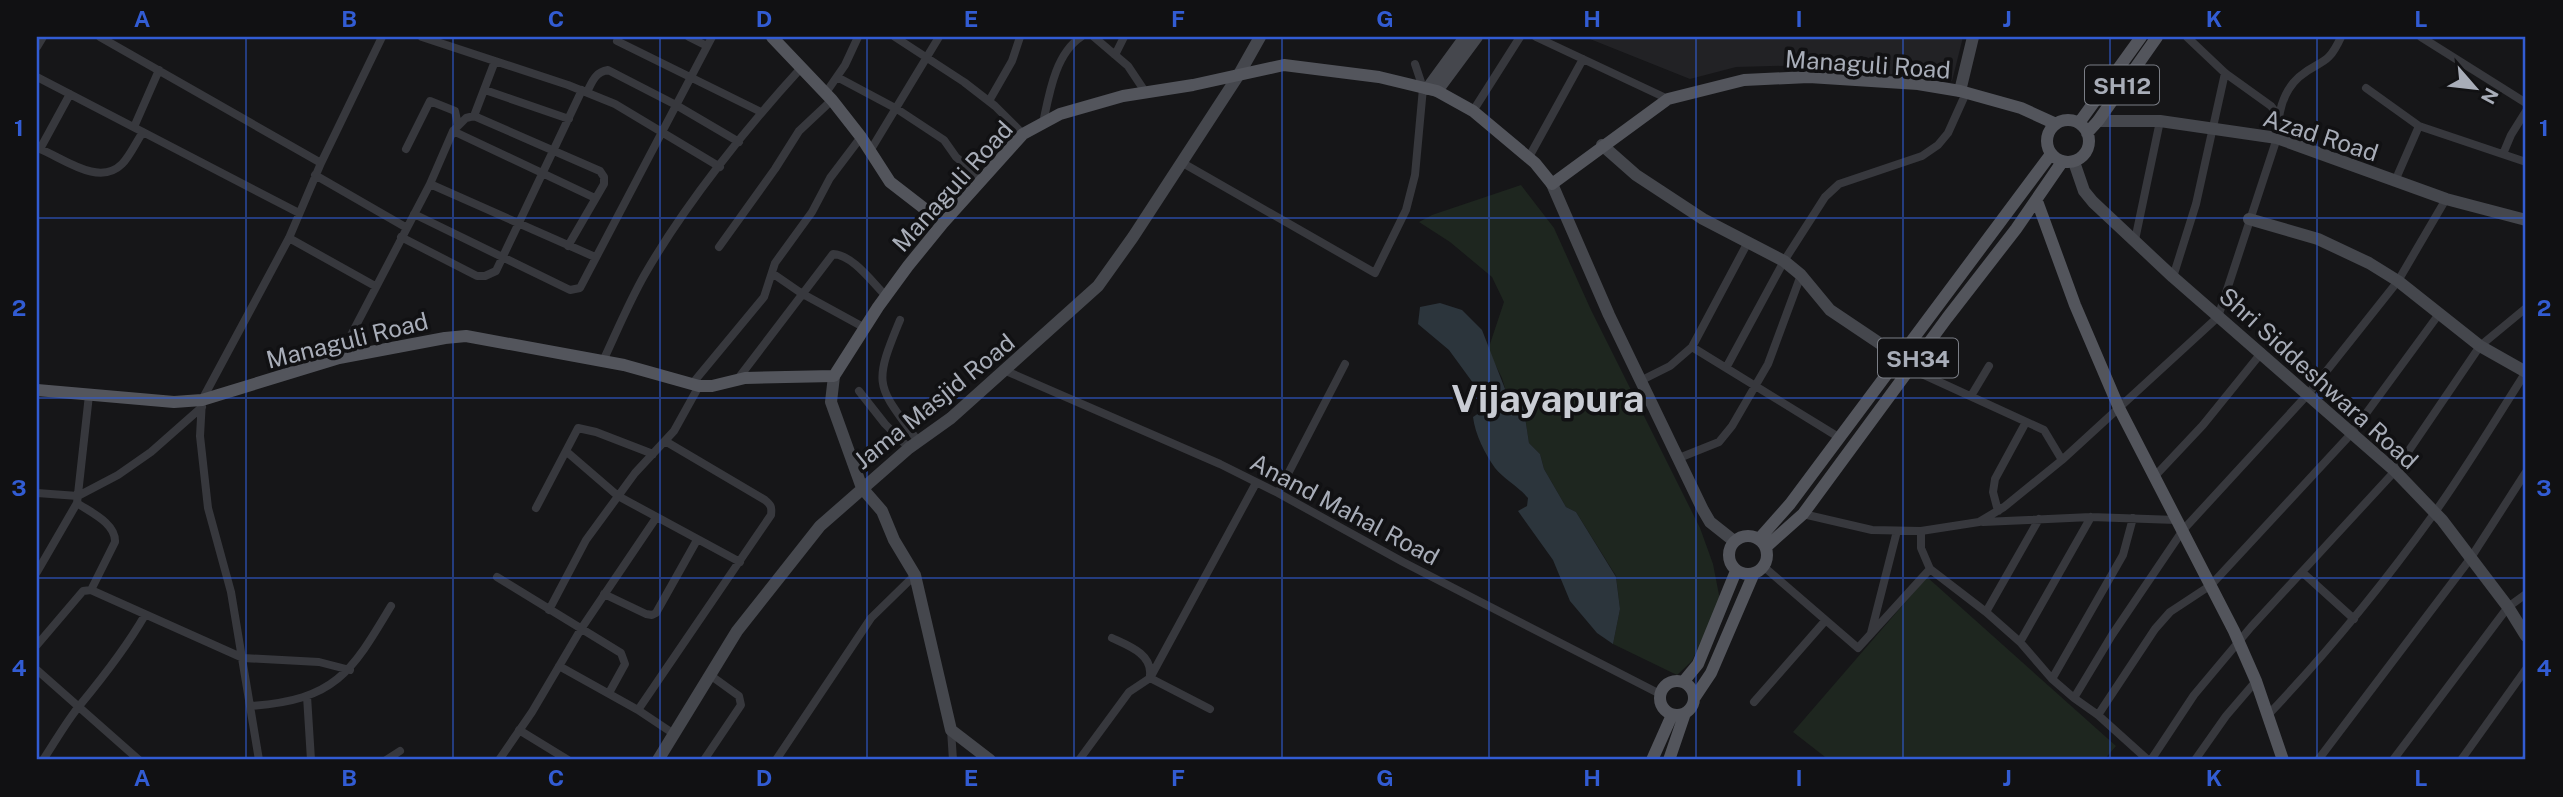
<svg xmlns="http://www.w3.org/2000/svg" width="2563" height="797" viewBox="0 0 2563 797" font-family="'Public Sans',sans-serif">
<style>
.built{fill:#222225}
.green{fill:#1e261f}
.water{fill:#2c353c}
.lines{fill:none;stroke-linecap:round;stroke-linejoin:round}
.street{stroke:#37383d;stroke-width:8}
.secondary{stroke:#45474d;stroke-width:12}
.primary{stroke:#53555c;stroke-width:12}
.grid{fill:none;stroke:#325cd3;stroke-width:2;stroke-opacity:0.55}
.labels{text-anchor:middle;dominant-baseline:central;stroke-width:7;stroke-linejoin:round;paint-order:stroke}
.shield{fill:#111113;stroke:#7b7e86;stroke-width:2}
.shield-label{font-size:23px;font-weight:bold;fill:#a8adb8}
.street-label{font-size:24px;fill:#a8adb8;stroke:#111113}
.town-label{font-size:38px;font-weight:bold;fill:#c9ccd4;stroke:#111113}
.neatline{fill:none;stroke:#325cd3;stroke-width:2.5}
.grid-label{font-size:23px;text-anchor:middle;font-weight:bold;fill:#325cd3}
</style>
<rect width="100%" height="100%" fill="#161618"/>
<path class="built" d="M 1585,37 L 1963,37 L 1952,81 L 1814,65 L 1736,67 L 1690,79 Z"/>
<path class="green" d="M 1521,185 L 1554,228 L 1591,310 L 1700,528 L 1713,564 L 1720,600 L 1692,661 L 1677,675 L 1613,644 L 1620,609 L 1616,576 L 1576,512 L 1566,507 L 1544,469 L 1540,454 L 1529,443 L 1523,404 L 1507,395 L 1502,378 L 1488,350 L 1504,302 L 1492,277 L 1450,242 L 1419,222 L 1432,215 Z
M 1927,577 L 2116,746 L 2104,760 L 1829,760 L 1793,732 Z"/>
<path class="water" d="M 1440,303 L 1462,310 L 1482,330 L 1507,394 L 1523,404 L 1529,443 L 1540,454 L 1544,469 L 1566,507 L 1576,512 L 1616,577 L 1620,609 L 1613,644 L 1597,633 L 1570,601 L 1553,560 L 1518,511 L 1527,506 L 1528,498 C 1519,487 1504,479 1495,468 C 1485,454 1475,434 1473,417 L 1482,411 L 1485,404 L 1484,398 L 1449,350 L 1418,324 L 1420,307 Z"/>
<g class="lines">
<path class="street" d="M 100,37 L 321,163
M 422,37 L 568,85 L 615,104 L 720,167
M 689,37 L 707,46
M 895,37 L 964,82 L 995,106 L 1023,134
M 1094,37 L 1128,66 L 1146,93
M 1536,37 L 1668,99
M 2187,37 L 2225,73 L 2271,106 L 2278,115
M 2421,37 L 2526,103
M 617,41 L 761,112
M 37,47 L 43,37
M 1115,55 L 1124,37
M 37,77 L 299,213
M 837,77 L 897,109 L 944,140 L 956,157 L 981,178
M 2366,88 L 2419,126 L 2526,162
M 485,90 L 569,119
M 587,92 C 592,82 595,72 608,70 L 676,105 L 739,142
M 70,94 L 40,149 C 63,158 99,187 122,164 C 130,156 136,142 143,132
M 825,94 L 845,65 L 858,37
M 989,101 L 1012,61 L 1020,37
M 1473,111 L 1520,37
M 474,116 L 495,61
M 1043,123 C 1049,95 1055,54 1081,37
M 134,127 L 159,70
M 453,131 L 595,198
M 406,149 L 430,101 L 455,111 L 458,125
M 870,151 L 939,37
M 2503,154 L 2511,135 L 2526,111
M 1529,157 L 1583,59
M 1181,162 L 1375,273 L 1406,210 L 1415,175 L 1423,88 L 1415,64
M 315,175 L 407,228
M 2395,181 L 2419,126
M 430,184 L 595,257
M 414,214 L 570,290 L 580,288 L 712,37
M 401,237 L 477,276 L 485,276 L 496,271 L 582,90
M 289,238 L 375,286
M 2135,240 L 2160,121
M 719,247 L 775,169 L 799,131 L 832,100
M 772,273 L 801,293 L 865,328
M 2173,277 L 2196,204 L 2225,73
M 900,320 C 872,387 877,385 918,441
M 1692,347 L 1840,438
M 339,358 L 430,184 L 453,131 L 466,118 L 474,116 L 600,171 L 604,177 L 604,184 L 568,246
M 603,361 C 617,331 629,302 645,274 C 686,203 747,127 801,68
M 1726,368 L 1784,261 L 1825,197 L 1839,184 L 1922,156 L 1938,145 L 1948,133 L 1966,93
M 1911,369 L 2044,430 L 2062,460
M 1006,371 L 1220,464 L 1278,493 L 1403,562 L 1660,694
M 737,380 L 833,254 C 853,255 872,282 886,296
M 1642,380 L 1670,366 L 1692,347 L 1748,242
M 692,384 L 764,297 L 775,263 L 812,212 L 830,178 L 861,137
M 859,391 L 885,424 L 909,448
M 1971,396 L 1989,366
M 567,452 L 618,496 L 740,562
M 1679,458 L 1719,442 L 1732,426 L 1768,364 L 1801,275
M 2155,476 L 2203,425 L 2262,352
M 37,493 L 78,496 L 118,475 L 151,452 L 202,407
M 1278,493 L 1345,364
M 77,503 C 90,512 116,523 115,542 L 91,590
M 536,508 L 578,428 L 596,432 L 653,454
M 1998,511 L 1993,492 L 1995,479 L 2026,422
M 1803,514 L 1872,530 L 1921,531 L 1979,522 L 2004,507 L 2062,460 L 2218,317 L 2277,138 C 2278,116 2281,93 2299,77 C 2320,59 2327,68 2341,37
M 1983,522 L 2091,517 L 2176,520
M 1763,566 L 1858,648 L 1930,569 L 1921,548 L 1921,531
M 1930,569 L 1986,612 L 2020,642 L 2052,679 L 2074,698 L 2098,715 L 2148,760
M 37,572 L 77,503 L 89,395
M 2302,572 L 2354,619
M 497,577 L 621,653 L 625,664 L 609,693
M 604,594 L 646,614 L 652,615 L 656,613 L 697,540
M 549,610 L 586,540 L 635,473 L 674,431 L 699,386
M 1986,612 L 2039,519
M 1871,633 L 1897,531
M 1112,638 C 1129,646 1152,654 1150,675
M 2020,642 L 2091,517
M 37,645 L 83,591 L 91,590 L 243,658 L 319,662 L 350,670
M 559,666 L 638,710 L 674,734
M 37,670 L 139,760
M 1150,678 L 1210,709
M 2052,679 L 2123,555 L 2133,518
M 307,696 L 311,760
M 2074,698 L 2112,635 L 2183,530 L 2309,393 L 2398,281 L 2446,199
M 1754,702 L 1825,621
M 251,706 C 335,700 351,673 391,606
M 638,710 L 771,515 C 772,507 771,505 765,500 L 665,441
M 2098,715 L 2155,629 L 2170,612 L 2211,585 L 2351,434 L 2439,314
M 2267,716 C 2327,653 2382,586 2433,515 C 2466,469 2495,420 2526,372
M 519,730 L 568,760
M 951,730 L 953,760
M 43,760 C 55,742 66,722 80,705 C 104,676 126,648 145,615
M 259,760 L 231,592 L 208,508 L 200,436 L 202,400 L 289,238 L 321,163 L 382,37
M 386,760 L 400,751
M 499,760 L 532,712 L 581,629 L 656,518
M 704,760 L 741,705 L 739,696 L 710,675
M 776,760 L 871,618 L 915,575
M 1079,760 L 1129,692 L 1150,678 L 1256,483
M 2151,760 L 2194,695 L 2251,627 L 2395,471 L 2480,346 L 2526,308
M 2195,760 L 2226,716 L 2256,681
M 2318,760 L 2470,559 L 2526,472
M 2393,760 L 2508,607 L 2526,594
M 2461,760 L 2526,669
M 2525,760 L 2526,758"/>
<path class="secondary" d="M 1427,89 L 1465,37
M 1437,91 L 1477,37
M 1960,91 L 1973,37
M 2098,121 L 2160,121 L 2277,138 L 2446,199 L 2526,220
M 1602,145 L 1636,175 L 1703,219 L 1784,261 L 1801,275 L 1830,310 L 1900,357
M 2074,162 L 2084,191 L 2093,202 L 2173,277 L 2395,471 L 2442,520 L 2508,607 L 2526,636
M 1552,184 L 1609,315 L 1703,510 L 1710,522 L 1734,541
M 2249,219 L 2318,239 L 2369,263 L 2398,281 L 2480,346 L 2526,372
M 834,376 L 831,402 L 862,488 L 882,511 L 894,540 L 915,575 L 951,730 L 990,760
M 658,760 L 737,631 L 820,526 L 909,448 L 951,418 L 1098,286 L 1133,237 L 1238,76 L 1260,37"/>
<path class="primary" d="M 772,37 L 832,100 L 861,137 L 890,182 L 943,223
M2047 141a21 21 0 1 1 42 0a21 21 0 1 1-42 0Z
M 2079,123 L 2141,37
M 2087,133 L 2098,121 L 2157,37
M 2037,201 L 2075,305 L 2119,408 L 2234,631 L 2256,681 L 2283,760
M 37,390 L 174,402 L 202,400 L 339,358 L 445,338 L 466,336 L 624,365 L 699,386 L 712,386 L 745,378 L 834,376 L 878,307 L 908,266 L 943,223 L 1023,134 L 1060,114 L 1123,96 L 1193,85 L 1284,65 L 1379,77 L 1437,91 L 1473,111 L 1535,163 L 1552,184 L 1668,99 L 1744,80 L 1809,77 L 1918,84 L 1960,91 L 2021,108 L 2056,124
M1729 555a19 19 0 1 1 38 0a19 19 0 1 1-38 0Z
M 1759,539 L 1790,504 L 2051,154
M 1766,547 L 1803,514 L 1947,318 L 2016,229 L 2062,162
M1660 698a17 17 0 1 1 34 0a17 17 0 1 1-34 0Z
M 1684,681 L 1698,664 L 1736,571
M 1695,697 L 1711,673 L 1754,573
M 1652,760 L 1672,715
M 1669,760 L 1685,713"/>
</g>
<path class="grid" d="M 246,37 L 246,760M 453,37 L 453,760M 660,37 L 660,760M 867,37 L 867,760M 1074,37 L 1074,760M 1282,37 L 1282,760M 1489,37 L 1489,760M 1696,37 L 1696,760M 1903,37 L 1903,760M 2110,37 L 2110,760M 2317,37 L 2317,760M 37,218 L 2526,218M 37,398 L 2526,398M 37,578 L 2526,578"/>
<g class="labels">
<g class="shield">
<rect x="2085" y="65.5" width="74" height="39" rx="5"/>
<rect x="1878" y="338.5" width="80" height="39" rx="5"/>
</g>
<g class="shield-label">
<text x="2122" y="85">SH12</text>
<text x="1918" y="358">SH34</text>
</g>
<g class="street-label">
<text transform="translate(1868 64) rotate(4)">Managuli Road</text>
<text transform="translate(2321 135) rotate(18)">Azad Road</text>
<text transform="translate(952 186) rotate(-48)">Managuli Road</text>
<text transform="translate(347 340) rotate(-14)">Managuli Road</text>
<text transform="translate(2319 378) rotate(42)">Shri Siddeshwara Road</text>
<text transform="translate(934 401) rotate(-39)">Jama Masjid Road</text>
<text transform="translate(1345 509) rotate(28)">Anand Mahal Road</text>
</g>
<g class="town-label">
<text x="1548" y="398">Vijayapura</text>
</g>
</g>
<rect width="2563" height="797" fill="none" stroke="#111113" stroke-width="77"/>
<g transform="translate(2475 88) rotate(118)" stroke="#111113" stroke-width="5" paint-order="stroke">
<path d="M0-5L12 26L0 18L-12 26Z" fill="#a8adb8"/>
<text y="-10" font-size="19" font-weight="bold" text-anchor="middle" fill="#a8adb8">N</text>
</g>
<rect x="38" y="38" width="2486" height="720" class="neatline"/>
<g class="grid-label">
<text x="142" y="27">A</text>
<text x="349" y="27">B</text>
<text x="556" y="27">C</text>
<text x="764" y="27">D</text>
<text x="971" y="27">E</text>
<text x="1178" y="27">F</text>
<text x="1385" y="27">G</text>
<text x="1592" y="27">H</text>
<text x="1799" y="27">I</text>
<text x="2007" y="27">J</text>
<text x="2214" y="27">K</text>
<text x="2421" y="27">L</text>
<text x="19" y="136">1</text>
<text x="2544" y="136">1</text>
<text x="19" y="316">2</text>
<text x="2544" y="316">2</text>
<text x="19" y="496">3</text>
<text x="2544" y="496">3</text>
<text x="19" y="676">4</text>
<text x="2544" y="676">4</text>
<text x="142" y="786">A</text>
<text x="349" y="786">B</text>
<text x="556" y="786">C</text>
<text x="764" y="786">D</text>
<text x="971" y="786">E</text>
<text x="1178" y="786">F</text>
<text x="1385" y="786">G</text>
<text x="1592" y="786">H</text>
<text x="1799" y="786">I</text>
<text x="2007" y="786">J</text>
<text x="2214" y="786">K</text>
<text x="2421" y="786">L</text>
</g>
</svg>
